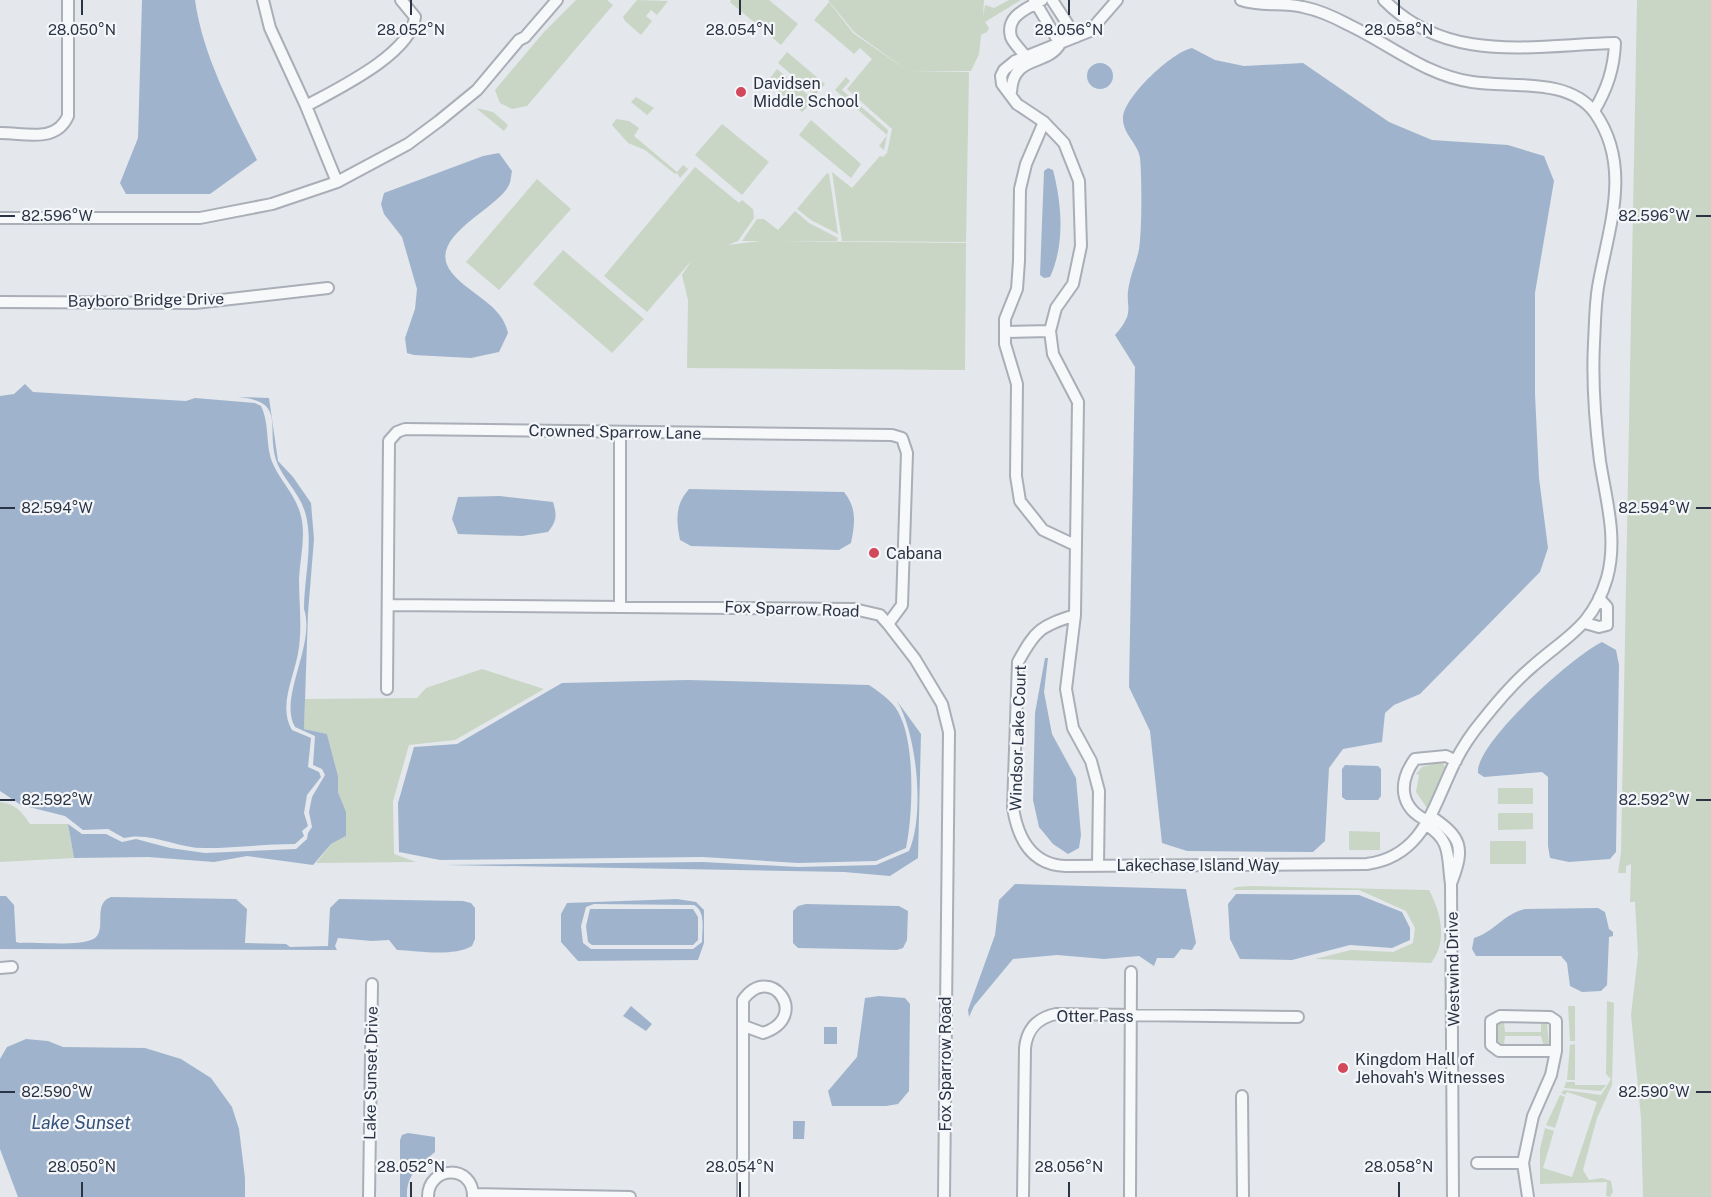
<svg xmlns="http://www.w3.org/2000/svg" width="1711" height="1197" viewBox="0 0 1711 1197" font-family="'Public Sans',sans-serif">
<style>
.green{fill:#c9d6c5}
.water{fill:#9fb4cc;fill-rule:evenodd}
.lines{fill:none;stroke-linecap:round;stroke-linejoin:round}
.minor-casing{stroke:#a9aeb7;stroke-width:14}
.minor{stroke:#f7f8fa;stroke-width:10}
.ticks{fill:none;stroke:#2b3445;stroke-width:2}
.poi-dot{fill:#d1495b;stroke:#f4f6f9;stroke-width:2}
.labels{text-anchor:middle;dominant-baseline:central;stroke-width:4.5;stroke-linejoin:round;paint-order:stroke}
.poi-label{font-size:16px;fill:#2b3445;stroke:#f4f6f9;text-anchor:start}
.street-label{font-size:16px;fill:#2b3445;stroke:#f4f6f9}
.water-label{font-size:18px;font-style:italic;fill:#34527a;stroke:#f4f6f9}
.ticks-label{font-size:15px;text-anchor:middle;fill:#2b3445;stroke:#f4f6f9;stroke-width:4.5;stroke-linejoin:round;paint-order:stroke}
</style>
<rect width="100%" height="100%" fill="#e4e7ec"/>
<path class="green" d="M 576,0 L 607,0 L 613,5 L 527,106 L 512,109 L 500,103 L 495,90 L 544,32 Z
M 637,0 L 668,1 L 657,15 L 651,10 L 646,16 L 652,21 L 641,35 L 625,21 L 623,17 Z
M 731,0 L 769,0 L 798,24 L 781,45 L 730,2 Z
M 828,0 L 984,0 L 983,17 L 985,5 L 994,8 L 1009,0 L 1021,0 L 985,22 L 989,28 L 987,32 L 981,35 L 979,54 L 971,71 L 910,71 L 969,72 L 966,242 L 842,241 L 832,172 L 852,188 L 880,156 L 883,157 L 887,153 L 892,129 L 847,89 L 872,59 L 860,48 L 854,54 L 814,20 L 829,2 L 853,33 L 908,71 L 854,32 Z
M 1637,0 L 1711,0 L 1711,1197 L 1643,1197 L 1641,1118 L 1631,1015 L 1638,955 L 1635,902 L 1630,902 L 1631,864 L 1626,866 L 1626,873 L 1618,873 L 1621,852 Z
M 787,52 L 825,84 L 815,95 L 778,63 Z
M 777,69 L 814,100 L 802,112 L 767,82 Z
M 846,77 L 850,81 L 842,90 L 888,130 L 884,150 L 879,146 L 887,135 L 835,90 Z
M 636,97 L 654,108 L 647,115 L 631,102 Z
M 476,108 L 493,112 L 508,125 L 504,131 Z
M 616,119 L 629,121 L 639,128 L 634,136 L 677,172 L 683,165 L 688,169 L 680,178 L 677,173 L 675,174 L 645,150 L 628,143 L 612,125 Z
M 811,120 L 861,164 L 851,178 L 799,135 Z
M 722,124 L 769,162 L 742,195 L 695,155 Z
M 695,167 L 739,203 L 742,200 L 753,209 L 754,218 L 738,241 L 728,245 L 760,241 L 742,241 L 757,219 L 764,219 L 778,230 L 795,211 L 809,223 L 838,238 L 837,241 L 774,241 L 966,243 L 965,370 L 687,368 L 688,300 L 682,275 L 692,260 L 647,312 L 604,276 Z
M 827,173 L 829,174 L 838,234 L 811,220 L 797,209 Z
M 537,179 L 571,209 L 499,290 L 466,262 Z
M 563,250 L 644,319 L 612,353 L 533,284 Z
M 482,669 L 544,689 L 455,740 L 409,745 L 393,801 L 394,854 L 416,862 L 316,863 L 331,844 L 346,836 L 346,813 L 338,792 L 338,776 L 327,734 L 304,729 L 305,699 L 417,698 L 426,688 Z
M 1436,763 L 1443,763 L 1446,769 L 1427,808 L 1416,792 L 1419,775 L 1416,774 L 1422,767 Z
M 1498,788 L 1533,788 L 1533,804 L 1498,804 Z
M 0,802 C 16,804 22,812 30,824 L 68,824 L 74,858 L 0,862 Z
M 1498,813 L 1533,813 L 1533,829 L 1498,830 Z
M 1349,831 L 1380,832 L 1380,850 L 1349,850 Z
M 1490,841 L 1526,841 L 1526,864 L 1490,864 Z
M 1251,886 L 1429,890 C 1441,912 1448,942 1431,963 L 1315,959 L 1351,950 L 1393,952 L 1413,943 L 1415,928 L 1406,911 L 1359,890 L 1232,890 L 1236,887 Z
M 1607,1001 L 1614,1003 L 1612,1085 L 1597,1118 L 1583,1170 L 1589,1180 L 1602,1178 L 1611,1181 L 1613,1192 L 1610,1197 L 1606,1196 L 1607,1182 L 1540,1184 L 1540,1149 L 1545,1128 L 1554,1131 L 1543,1168 L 1572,1177 L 1597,1102 L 1567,1092 L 1565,1095 L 1561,1093 L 1564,1090 L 1601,1095 L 1611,1079 L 1606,1074 Z
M 1568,1006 L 1575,1006 L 1575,1041 L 1570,1041 Z
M 1496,1023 L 1504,1023 L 1505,1032 L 1541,1032 L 1541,1024 L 1547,1024 L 1549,1045 L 1544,1047 L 1541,1036 L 1505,1036 L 1504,1044 L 1496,1044 Z
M 1575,1044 L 1575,1080 L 1567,1080 L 1570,1045 Z
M 1566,1082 L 1575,1082 L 1575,1085 L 1606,1085 L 1601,1091 L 1564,1088 Z
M 1560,1095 L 1565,1097 L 1555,1128 L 1546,1125 Z"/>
<path class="water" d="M 142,0 L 195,0 C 203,57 232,109 257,160 L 210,194 L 126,194 L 120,183 L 138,138 Z
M 1192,48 L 1215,60 L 1244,66 L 1303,63 L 1389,122 L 1432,140 L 1508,145 L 1544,156 L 1554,181 L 1535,293 L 1535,394 L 1539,478 L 1548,548 L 1540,572 L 1420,694 L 1394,705 L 1385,713 L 1382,742 L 1343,749 L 1329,768 L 1325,841 L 1313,852 L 1187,851 L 1162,843 L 1150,731 L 1129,687 L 1135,367 L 1115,335 C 1137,310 1124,308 1129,285 C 1131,273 1137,261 1139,249 C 1142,231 1142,177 1140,158 C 1138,143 1122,134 1123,117 C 1125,96 1172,52 1192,48 Z
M1087 76a13 13 0 1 1 26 0a13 13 0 1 1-26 0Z
M 499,153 L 512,171 C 511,175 511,181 509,185 C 497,210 423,238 452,273 C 470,295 502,304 508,333 L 499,352 L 471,358 L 414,355 L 407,353 L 405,338 L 415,309 L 417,289 L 402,237 L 384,214 L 381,204 L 384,193 L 483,156 Z
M 1048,168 L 1053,170 C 1062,205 1065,244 1050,277 L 1044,278 L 1040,275 L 1044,171 Z
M 25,384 L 33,392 L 186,401 L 195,398 L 255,403 L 261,406 C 270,424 265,446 273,464 C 281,482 296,495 301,516 C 306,537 300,558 299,579 C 299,603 302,624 299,647 C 296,674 277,705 292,730 L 311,738 L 308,767 L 319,772 L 321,777 L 307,795 L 304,813 L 308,826 L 302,831 L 304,836 L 295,844 C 265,844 236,848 206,848 C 179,849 150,831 124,838 L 108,829 L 83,830 L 65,816 L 21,805 L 0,791 L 0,396 L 14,394 Z
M 237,397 L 269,398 L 278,461 L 293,477 L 311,503 L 314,539 L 308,613 L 304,729 L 327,734 L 338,776 L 338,792 L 346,812 L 346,836 L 331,844 L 313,865 L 247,856 L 214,862 L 148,857 L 74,858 L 68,824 L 82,834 L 106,834 L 122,842 L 136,839 L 170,848 L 205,853 L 296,849 L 307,839 L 308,833 L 312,827 L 309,812 L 312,797 L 325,775 L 322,769 L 313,765 L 315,736 L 295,727 C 278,698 316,645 304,609 C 304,578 314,542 305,512 C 299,492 282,478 276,460 C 266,426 287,401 237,397 Z
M 689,489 L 844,492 C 857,508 855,523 851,543 L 839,550 L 691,546 L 680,540 C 676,520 675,505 689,489 Z
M 500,496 L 553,502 C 557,515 557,521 548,532 L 522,536 L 458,534 L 452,519 L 458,497 Z
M 1602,642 L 1616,650 L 1619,665 L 1616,852 L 1610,859 L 1569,862 L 1550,858 L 1548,846 L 1548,777 L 1542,772 L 1484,777 L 1478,773 C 1475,743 1574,655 1602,642 Z
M 1045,658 L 1048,658 L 1044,692 L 1052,734 L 1076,778 L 1081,835 L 1079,848 L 1068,854 L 1053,844 L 1039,827 L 1033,800 L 1035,713 Z
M 688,680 L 869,685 C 882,694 895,702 901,718 C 915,749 913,814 906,848 L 876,861 L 798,863 L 703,857 L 440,860 L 399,852 L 398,803 L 414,747 L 457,744 L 562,683 Z
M 897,701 L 921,734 L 918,858 L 890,876 L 844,872 L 445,865 L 703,862 L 798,867 L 876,865 L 909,851 C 925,815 917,734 897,701 Z
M 1345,765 L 1378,766 L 1381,769 L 1381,796 L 1378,800 L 1346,800 L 1342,797 L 1342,769 Z
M 1015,884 L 1186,889 L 1196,943 L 1192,950 L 1181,949 L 1174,958 L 1157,958 L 1154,966 L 1139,956 L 1104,959 L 1057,955 L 1013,959 L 974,1006 L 969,1017 L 968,1010 L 995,935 L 999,900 Z
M 1236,894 L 1359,895 L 1402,912 L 1410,928 L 1410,940 L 1392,948 L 1350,945 L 1292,960 L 1240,959 L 1230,939 L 1228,904 Z
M 0,896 L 6,896 L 14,905 L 16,942 L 20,943 C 37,942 82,947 95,938 C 107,928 92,904 111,897 L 236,899 L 247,909 L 245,943 L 286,944 L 290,947 L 328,946 L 330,908 L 339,899 L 463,901 L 471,903 L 475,908 L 475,939 L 472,946 C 453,957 419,951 397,950 L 389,940 L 372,941 L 338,938 L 335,946 L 337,950 L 0,949 Z
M 677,899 L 696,902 L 704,910 L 704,943 L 698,960 L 578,961 L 561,942 L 561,914 L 567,903 ZM 594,904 L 694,905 C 706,912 702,929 702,942 L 693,949 L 591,949 L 583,943 L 581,926 L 586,907 Z
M 806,904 L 899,906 L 908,911 L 907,940 L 903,948 L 897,950 L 798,948 L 793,943 L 793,911 L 798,906 Z
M 1598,908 L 1605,912 L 1609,929 L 1613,932 L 1613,936 L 1609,937 L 1607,985 L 1601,991 L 1582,992 L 1570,986 L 1567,963 L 1561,956 L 1476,956 L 1472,949 L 1474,938 C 1494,932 1505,913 1525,909 Z
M 590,909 L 693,909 L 698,917 L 698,940 L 693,945 L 592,945 L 588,942 L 586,926 Z
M 879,996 L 905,998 L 910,1004 L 909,1091 L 898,1104 L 886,1106 L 832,1106 L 828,1091 L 857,1057 L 865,998 Z
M 631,1006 L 652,1024 L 646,1031 L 623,1016 Z
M 824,1027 L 837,1027 L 837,1044 L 824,1044 Z
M 26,1039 L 48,1041 L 63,1047 L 145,1048 L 181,1059 L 211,1078 L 232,1107 L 239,1129 L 245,1178 L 245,1197 L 18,1197 L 0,1149 L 0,1059 L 7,1047 Z
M 793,1121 L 805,1121 L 804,1139 L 793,1139 Z
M 408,1133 L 435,1137 L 435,1152 C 420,1165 406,1174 407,1197 L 400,1197 L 400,1140 L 402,1135 Z"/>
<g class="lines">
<g class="minor-casing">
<path id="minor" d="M 263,0 L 270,28 L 306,106 C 337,89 411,54 415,17 L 401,0
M 1034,0 L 1060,44
M 1052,0 L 1076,37
M 1384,0 C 1448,65 1533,45 1615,43 C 1614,69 1607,89 1594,111
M 1025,56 C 1022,51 1013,43 1011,37 C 1005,15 1029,8 1042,0
M 1011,92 C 1013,54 1046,67 1060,44
M 306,106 L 337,182
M 1044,122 L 1026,164 L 1020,189 L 1019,261 L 1017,289 L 1005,319 L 1005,344 L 1017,384 L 1016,476 L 1020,501 L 1043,530 L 1075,545
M 0,133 C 27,133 56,143 68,116 L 68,0
M 0,218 L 200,218 L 272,204 L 337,182 L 408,144 L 439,121 L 477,90 L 519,40 L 525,37 L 557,0
M 0,302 L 195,303 L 328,288
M 1005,332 L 1050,331
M 389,605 L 854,609 L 880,615 L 888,624 L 915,659 L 942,704 L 949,732 L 944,1197
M 620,606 L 620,432
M 1075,615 C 1041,626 1036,629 1018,662 L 1013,808 C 1018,839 1032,865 1066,866 L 1367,864 C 1424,856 1433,806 1455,762 C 1462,748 1472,733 1482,721 C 1497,702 1515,681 1533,666 C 1567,636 1593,626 1607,578 C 1618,538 1606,500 1600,461 C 1595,422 1592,382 1594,343 C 1595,325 1595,305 1598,287 C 1608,229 1633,167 1595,113 C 1569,77 1510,88 1472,82 C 1425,75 1391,45 1349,25 C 1336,18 1318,10 1303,7 C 1283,2 1262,7 1241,0
M 1585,623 L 1599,627 L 1607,625 L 1607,607 L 1599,598
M 387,689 L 389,441 L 397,432 L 405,429 L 892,435 L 902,438 L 907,453 L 902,605 L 888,624
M 1432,817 C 1461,837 1465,847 1452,881
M 1428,821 C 1399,808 1398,782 1415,759 L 1446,756 L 1456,761
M 1426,825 C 1452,840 1447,857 1451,884 L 1453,1197
M 1098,865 L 1099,791 L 1091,761 L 1073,728 L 1066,689 L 1075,615 L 1078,402 L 1053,354 L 1050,331 L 1056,308 L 1073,284 L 1081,246 L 1079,181 L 1064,143 L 1044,122 L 1017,104 L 1002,84 L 1001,76 L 1004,70 L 1015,61 L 1090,31 L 1117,0
M 0,968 L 12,967
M 1242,1096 L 1243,1197
M 1477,1163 L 1523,1163
M 473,1194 L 630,1197
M 369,1197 L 372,984
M 428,1197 C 428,1165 474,1164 473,1197
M 743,1197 L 743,1000 C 770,961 812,1017 763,1033 L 744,1026
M 1023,1197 L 1025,1048 C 1027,1029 1037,1018 1056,1014 L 1298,1017
M 1130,1197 L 1131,972
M 1528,1197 L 1523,1163 L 1533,1116 L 1551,1075 L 1556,1051 L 1556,1021 L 1550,1017 L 1500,1016 L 1491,1021 L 1491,1045 L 1499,1051 L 1556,1051"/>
</g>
<use href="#minor" class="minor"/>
</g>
<path class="ticks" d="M 82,0 L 82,15M 411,0 L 411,15M 740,0 L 740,15M 1069,0 L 1069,15M 1399,0 L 1399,15M 0,216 L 15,216M 1696,216 L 1711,216M 0,508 L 15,508M 1696,508 L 1711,508M 0,800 L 15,800M 1696,800 L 1711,800M 0,1092 L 15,1092M 1696,1092 L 1711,1092M 82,1182 L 82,1197M 411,1182 L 411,1197M 740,1182 L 740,1197M 1069,1182 L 1069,1197M 1399,1182 L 1399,1197"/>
<g class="poi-dot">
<circle cx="741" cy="92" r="6"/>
<circle cx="874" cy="553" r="6"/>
<circle cx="1343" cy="1068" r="6"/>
</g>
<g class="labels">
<g class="poi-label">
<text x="753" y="83">Davidsen<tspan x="753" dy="18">Middle School</tspan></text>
<text x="886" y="553">Cabana</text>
<text x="1355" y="1059">Kingdom Hall of<tspan x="1355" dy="18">Jehovah's Witnesses</tspan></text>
</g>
<g class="street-label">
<text transform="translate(146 300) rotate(-1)">Bayboro Bridge Drive</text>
<text transform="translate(615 432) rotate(1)">Crowned Sparrow Lane</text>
<text transform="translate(792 609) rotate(2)">Fox Sparrow Road</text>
<text transform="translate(1018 738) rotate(-88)">Windsor Lake Court</text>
<text x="1198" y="865">Lakechase Island Way</text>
<text transform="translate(1453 969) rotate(-91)">Westwind Drive</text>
<text x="1095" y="1016">Otter Pass</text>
<text transform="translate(945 1064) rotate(-90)">Fox Sparrow Road</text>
<text transform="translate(371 1073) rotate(-89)">Lake Sunset Drive</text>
</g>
<g class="water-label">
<text x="81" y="1122">Lake Sunset</text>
</g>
</g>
<g class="ticks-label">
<text x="82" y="35">28.050°N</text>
<text x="411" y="35">28.052°N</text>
<text x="740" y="35">28.054°N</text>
<text x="1069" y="35">28.056°N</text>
<text x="1399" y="35">28.058°N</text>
<text x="1654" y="221">82.596°W</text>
<text x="57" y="221">82.596°W</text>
<text x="1654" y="513">82.594°W</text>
<text x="57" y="513">82.594°W</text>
<text x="1654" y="805">82.592°W</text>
<text x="57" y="805">82.592°W</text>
<text x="1654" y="1097">82.590°W</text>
<text x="57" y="1097">82.590°W</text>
<text x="82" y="1172">28.050°N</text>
<text x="411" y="1172">28.052°N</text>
<text x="740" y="1172">28.054°N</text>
<text x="1069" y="1172">28.056°N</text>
<text x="1399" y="1172">28.058°N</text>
</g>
</svg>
